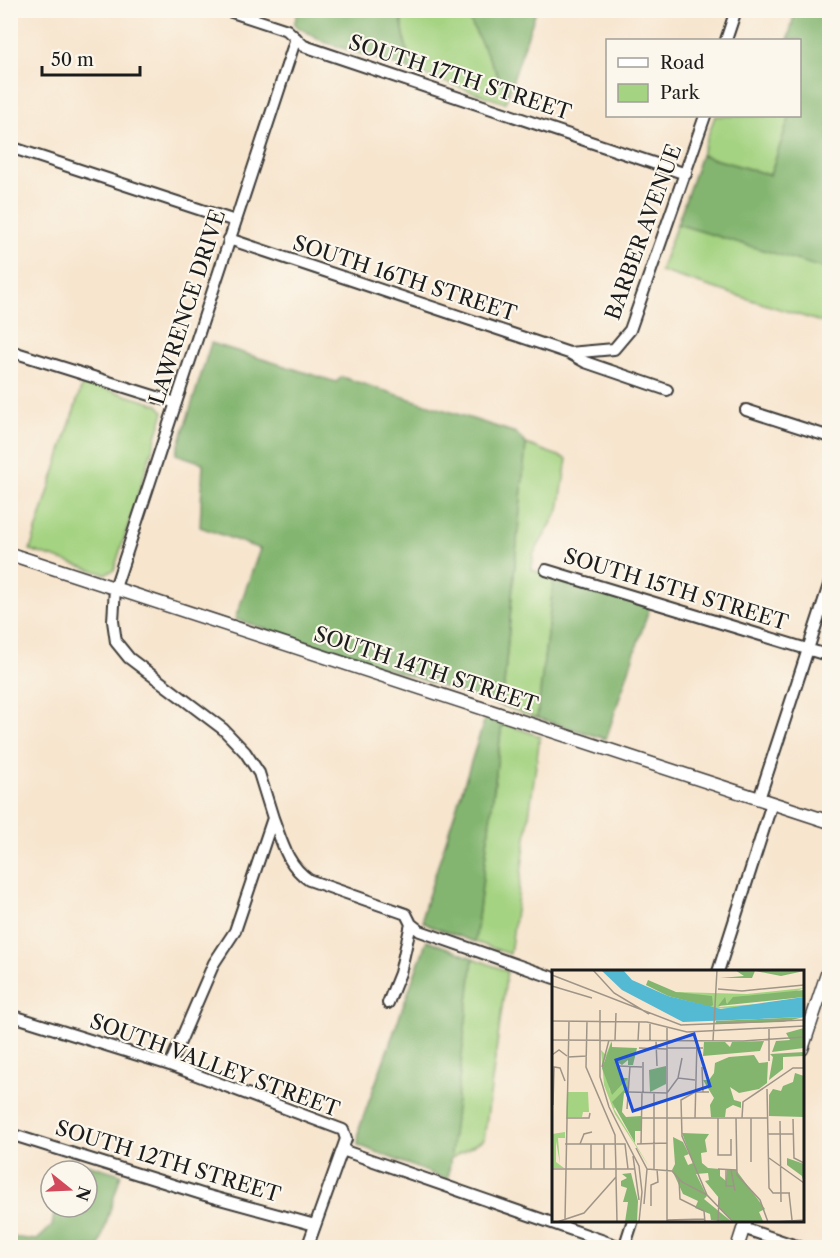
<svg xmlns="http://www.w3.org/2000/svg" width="840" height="1258" viewBox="0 0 840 1258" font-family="'Libre Caslon Text',serif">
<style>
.green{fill:#a4d381;stroke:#60784e;stroke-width:1.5}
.forest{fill:#83b56f;stroke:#506846;stroke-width:1.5}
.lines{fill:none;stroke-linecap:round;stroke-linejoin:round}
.minor-casing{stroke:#3d3a37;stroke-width:14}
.tertiary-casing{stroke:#3d3a37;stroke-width:15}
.minor{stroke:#fff;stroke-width:10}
.tertiary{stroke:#fff;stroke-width:12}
.labels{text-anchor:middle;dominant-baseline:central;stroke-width:4.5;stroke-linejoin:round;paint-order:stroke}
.street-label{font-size:21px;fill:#1c1c1c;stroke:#fbf7ec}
.inset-road{fill:none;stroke:#9f9587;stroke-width:1.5}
.view{fill:#1d4ed8;fill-opacity:0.15;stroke:#1d4ed8;stroke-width:3}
.inset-edge{fill:none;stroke:#1c1c1c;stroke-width:3}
</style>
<rect width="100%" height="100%" fill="#fbf7ec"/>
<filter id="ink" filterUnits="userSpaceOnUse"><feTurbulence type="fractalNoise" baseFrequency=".0167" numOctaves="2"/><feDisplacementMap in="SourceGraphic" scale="12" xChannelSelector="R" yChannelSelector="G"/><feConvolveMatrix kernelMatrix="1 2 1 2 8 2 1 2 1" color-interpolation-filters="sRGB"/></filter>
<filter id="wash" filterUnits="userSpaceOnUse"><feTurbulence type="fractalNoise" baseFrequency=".008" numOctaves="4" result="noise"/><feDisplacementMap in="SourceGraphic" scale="24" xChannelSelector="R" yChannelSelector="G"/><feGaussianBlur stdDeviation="1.35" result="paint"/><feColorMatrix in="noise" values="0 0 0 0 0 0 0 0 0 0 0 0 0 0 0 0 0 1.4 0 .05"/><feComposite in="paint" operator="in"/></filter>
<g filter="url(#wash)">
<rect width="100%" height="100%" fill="#f7e5ce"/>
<path class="green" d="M 400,11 L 465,11 L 508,95 L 505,103 L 410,70 Z
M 715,116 L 790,116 L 770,175 L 701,155 Z
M 677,224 L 828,269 L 827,324 L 660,271 Z
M 83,382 L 158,405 L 164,412 L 114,570 L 105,574 L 30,550 Z
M 526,444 L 567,459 L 559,510 L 533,555 L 532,570 L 554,577 L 537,718 L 502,706 Z
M 502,723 L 540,736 L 510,954 L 475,942 Z
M 473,958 L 507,971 L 484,1139 L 450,1159 Z"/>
<path class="forest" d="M 298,11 L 400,11 L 410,70 L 324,42 L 294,25 Z
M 465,11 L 536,11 L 508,95 Z
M 795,11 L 829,11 L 829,270 L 677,224 L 701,155 L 770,175 L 790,116 L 800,116 L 800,40 L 788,40 Z
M 211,343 L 336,382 L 342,377 L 516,433 L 526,444 L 502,706 L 235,619 L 260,549 L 200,527 L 203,463 L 176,454 Z
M 554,577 L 650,606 L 606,739 L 537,718 Z
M 485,718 L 502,723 L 475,942 L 430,926 L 423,922 L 423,912 Z
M 427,940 L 473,958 L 448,1180 L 358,1145 L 359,1129 Z
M 69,1159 L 121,1174 L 99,1247 L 11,1247 L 11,1237 L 37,1240 L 52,1226 L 55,1207 L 87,1207 L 87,1171 L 65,1171 Z"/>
</g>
<g filter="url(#ink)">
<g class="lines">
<g class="minor-casing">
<path id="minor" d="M 226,10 L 287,30 L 304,46 L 686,174
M 726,40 L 736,10
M 10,147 L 235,221
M 229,239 L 569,353 L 585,362 L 667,390
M 10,351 L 176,403
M 569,353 L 614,349 L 630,330 L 705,116
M 746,410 L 830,437
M 546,570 L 830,656
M 759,799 L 830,582
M 273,818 C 282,842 287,865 309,880 L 406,914 L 411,924 L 420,931 L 554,978
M 718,972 L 772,803
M 388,1003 L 400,973 L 411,924
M 10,1015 L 170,1065 L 343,1130 L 346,1139 L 307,1248
M 170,1065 L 214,963 L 235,931 L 273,818 L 259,773 L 245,752 L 223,729 L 129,658 L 116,642 L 113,621 L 115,588 L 296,38
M 10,1134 L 205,1195 L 315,1225
M 342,1150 L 624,1248
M 743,1228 L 802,1248
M 624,1248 L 633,1220"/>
</g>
<g class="tertiary-casing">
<path id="tertiary" d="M 10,554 L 830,822
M 802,1049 L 830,965
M 737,1248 L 746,1220"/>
</g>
<use href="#minor" class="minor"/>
<use href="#tertiary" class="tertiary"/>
</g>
</g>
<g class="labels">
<g class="street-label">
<text transform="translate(460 77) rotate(18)">SOUTH 17TH STREET</text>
<text transform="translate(643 232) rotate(-70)">BARBER AVENUE</text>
<text transform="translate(405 278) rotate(18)">SOUTH 16TH STREET</text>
<text transform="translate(187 307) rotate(-72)">LAWRENCE DRIVE</text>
<text transform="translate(676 589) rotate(17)">SOUTH 15TH STREET</text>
<text transform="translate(426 669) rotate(18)">SOUTH 14TH STREET</text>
<text transform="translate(215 1065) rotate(20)">SOUTH VALLEY STREET</text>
<text transform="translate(168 1161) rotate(17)">SOUTH 12TH STREET</text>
</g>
</g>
<g transform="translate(552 970)">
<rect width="252" height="252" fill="#f7e5ce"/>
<path d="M 252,18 L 240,23 L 194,26 L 175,34 L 174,30 L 167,37 L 205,34 L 184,39 L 161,38 L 125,22 L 195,24 ZM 59,72 L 59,79 L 52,91 L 58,121 L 76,108 L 77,115 L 62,139 L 98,198 L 63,144 L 52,115 L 49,80 L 54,85 ZM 15,122 L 36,122 L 37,142 L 31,142 L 30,147 L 14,147 ZM 13,162 L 13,168 L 6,168 L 8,194 L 4,171 L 4,192 L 12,198 L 0,198 L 0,164 Z" fill="#a4d381"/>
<path d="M 183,0 L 252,0 L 252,1 L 229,6 L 203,1 L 200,8 L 168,8 L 192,6 ZM 96,10 L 124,22 L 160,26 L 161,35 L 158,37 L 116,26 L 94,15 ZM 252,20 L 252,27 L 166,36 L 173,27 L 175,34 L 181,27 ZM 252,47 L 231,52 L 163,54 L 164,51 ZM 252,58 L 252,78 L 220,82 L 224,71 L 238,70 L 234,63 ZM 60,71 L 60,77 L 85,78 L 81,95 L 76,95 L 76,90 L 70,95 L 65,92 L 69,108 L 76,108 L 60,125 L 50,98 ZM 212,71 L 208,81 L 151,86 L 152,72 L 173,72 L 178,77 L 180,72 ZM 252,82 L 252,86 L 231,87 L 231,99 L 217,110 L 221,87 L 218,84 ZM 202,85 L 207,93 L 216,92 L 215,113 L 207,119 L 187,123 L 178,117 L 182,130 L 189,132 L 189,138 L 181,135 L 174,139 L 173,147 L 159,147 L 158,135 L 162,128 L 151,110 L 157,110 L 162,103 L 163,93 L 177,87 ZM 114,96 L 114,114 L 98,122 L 97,100 ZM 243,103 L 252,106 L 252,147 L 217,146 L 217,125 L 221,119 L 229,121 L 231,116 L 241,112 ZM 77,115 L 76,123 L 72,123 L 70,142 L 74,147 L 89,146 L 89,161 L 83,161 L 83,173 L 60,132 ZM 130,163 L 157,164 L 153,170 L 155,182 L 149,183 L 150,193 L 156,198 L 168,199 L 168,206 L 174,211 L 175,200 L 184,200 L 213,239 L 207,242 L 211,251 L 181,252 L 166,237 L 167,228 L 153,211 L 157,210 L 156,203 L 144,204 L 155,226 L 152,229 L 180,252 L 159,250 L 158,244 L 143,238 L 146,231 L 131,224 L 120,200 L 123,194 L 121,167 L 131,172 L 137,184 L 132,186 L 136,195 L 141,193 ZM 235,188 L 252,194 L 252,213 L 250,206 L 235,195 ZM 79,203 L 86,231 L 85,252 L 73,252 L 76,232 L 71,232 L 75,218 L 69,216 L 69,211 L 75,208 L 70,204 Z" fill="#83b56f"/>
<path d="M 49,0 L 71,0 L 80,10 L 116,26 L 169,39 L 252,27 L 252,47 L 131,52 L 70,20 Z" fill="#54b9d2"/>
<path class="inset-road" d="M 41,0 L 62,23 L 97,44M 0,5 L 129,55 L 252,50M 0,16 L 40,28M 166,19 L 190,21 L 252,15M 48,40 L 48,107 L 57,137 L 87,196 L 90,222 L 87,252M 0,51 L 95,52 L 135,62 L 252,56M 98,52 L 98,71M 115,57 L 115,252M 0,70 L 191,71 L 252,67M 63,70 L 64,43M 86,71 L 87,52M 104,71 L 105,96M 161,71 L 165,0M 87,78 L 115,79M 115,78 L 151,78M 0,85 L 7,80 L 15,86M 16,87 L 35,86M 217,91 L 217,59M 66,96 L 90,97M 50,97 L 57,70M 150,97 L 151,122M 126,108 L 130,88M 215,119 L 217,218 L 221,223 L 238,223M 77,122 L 115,123 L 126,108 L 143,110M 157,122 L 143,122 L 129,130 L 130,166 L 155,225 L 181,252M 91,123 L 91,92M 1,135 L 2,97 L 8,98 L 13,111M 75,139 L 78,96M 14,148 L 37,148 L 38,143M 89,148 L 216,148M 143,148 L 145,71M 166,148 L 166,185 L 179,185 L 179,169M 184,148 L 185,205 L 208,230 L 216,252M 190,148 L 191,132 L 241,98 L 252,98M 199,148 L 199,192M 241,149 L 242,188 L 252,193M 228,151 L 229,232M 216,164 L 241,164M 13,174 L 73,174 L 76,199M 28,174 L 32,164 L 40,162M 39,174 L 39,199M 52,174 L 52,199M 85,174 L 115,173M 89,174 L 90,123M 84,178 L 95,199 L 92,234M 81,186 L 87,230M 217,188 L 252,213M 0,199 L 64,199 L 63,165 L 34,97 L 35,51M 95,199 L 120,201 L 130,212 L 155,225M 102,199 L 102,123M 166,199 L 185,200M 174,199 L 174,216 L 182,216M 179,200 L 183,221M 64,207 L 65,252M 127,209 L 128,229 L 152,241 L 153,252M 237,223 L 240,250M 99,236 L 99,215 L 106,212 L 105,199M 13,250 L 17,51M 115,250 L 153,249M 5,252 L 32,243 L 64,207 L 64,199 L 83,199M 166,252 L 167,227M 223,252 L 252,250"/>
<path class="view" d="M 142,64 L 158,116 L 81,141 L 64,90 Z"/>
<rect width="252" height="252" class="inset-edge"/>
</g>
<rect width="840" height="1258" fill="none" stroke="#fbf7ec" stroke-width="36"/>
<rect x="606" y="39" width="195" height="78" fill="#fbf7ec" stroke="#a29f99" stroke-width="1.5"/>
<rect x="618" y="58" width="30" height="9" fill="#ffffff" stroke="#a29f99" stroke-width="1.5"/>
<text x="660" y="69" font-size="18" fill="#1c1c1c">Road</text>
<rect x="618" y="84" width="30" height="18" fill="#a4d381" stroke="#a29f99" stroke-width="1.5"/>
<text x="660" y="99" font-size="18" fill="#1c1c1c">Park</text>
<g transform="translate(69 1189) rotate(108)"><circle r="28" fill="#fbf7ec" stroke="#a29f99" stroke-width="1.5"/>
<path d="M0-4.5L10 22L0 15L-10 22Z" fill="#d1495b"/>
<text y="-9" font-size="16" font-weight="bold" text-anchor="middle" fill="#1c1c1c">N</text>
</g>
<path d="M42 66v9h98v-9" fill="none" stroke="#1c1c1c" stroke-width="3"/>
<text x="51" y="66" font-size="18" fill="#1c1c1c" stroke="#fbf7ec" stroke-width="4.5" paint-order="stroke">50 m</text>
</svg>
